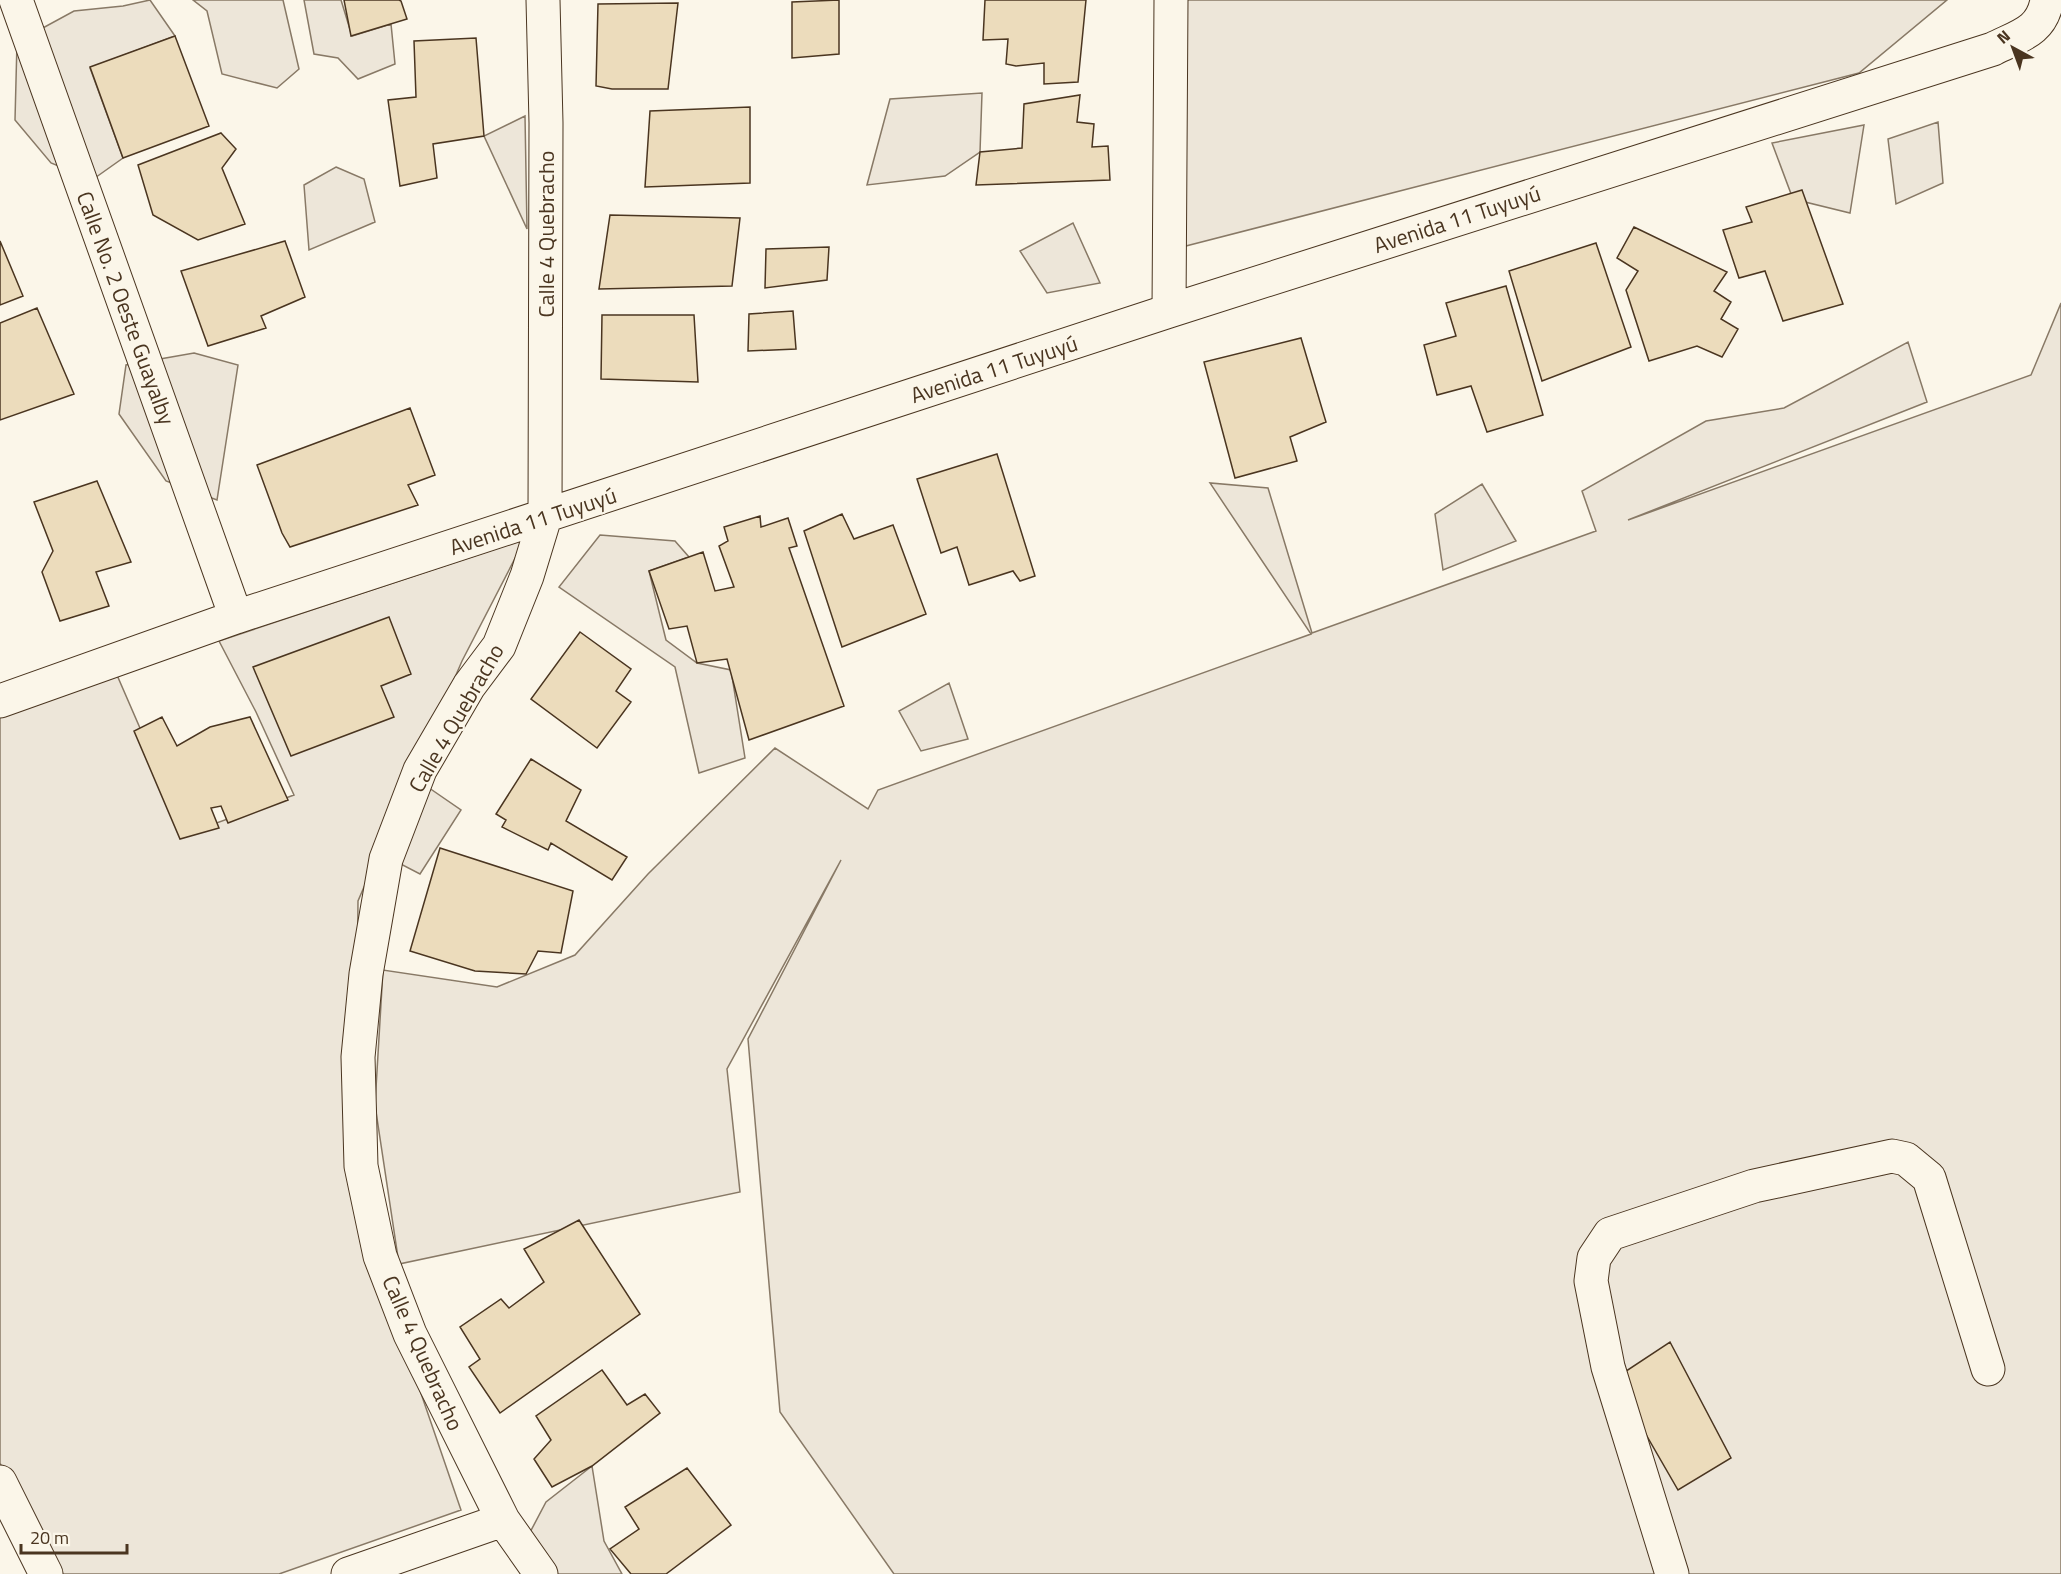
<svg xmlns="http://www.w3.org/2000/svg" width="2061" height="1574" viewBox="0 0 2061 1574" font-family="'Titillium Web',sans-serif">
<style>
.green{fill:#ede6d9;stroke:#887966;stroke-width:1.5}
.building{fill:#ecdcbc;stroke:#4a3520;stroke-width:1.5}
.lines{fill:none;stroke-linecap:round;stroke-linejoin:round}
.minor-casing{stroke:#4a3520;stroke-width:35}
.minor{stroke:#fbf6e9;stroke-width:33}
.labels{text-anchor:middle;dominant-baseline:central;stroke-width:4.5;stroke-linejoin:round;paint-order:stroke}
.street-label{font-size:22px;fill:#4a3520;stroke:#fbf6e9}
</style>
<rect width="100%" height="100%" fill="#fbf6e9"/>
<path class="green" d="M 150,0 L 175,36 L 90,68 L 123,158 L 92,180 L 51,163 L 15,120 L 17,42 L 74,11 L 123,6 Z
M 193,0 L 283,0 L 299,69 L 277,88 L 222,74 L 207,11 Z
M 304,0 L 341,0 L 352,36 L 391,24 L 395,64 L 358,79 L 338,58 L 314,54 Z
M 1180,0 L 1947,0 L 1859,73 L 1182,247 Z
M 982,93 L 980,152 L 945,176 L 867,185 L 890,99 Z
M 525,116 L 527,229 L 484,136 Z
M 1938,122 L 1943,183 L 1896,204 L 1888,139 Z
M 1864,125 L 1850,213 L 1793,199 L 1772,143 Z
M 336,167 L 364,179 L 375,222 L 309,250 L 304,185 Z
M 1073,223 L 1100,283 L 1047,293 L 1020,251 Z
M 2061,303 L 2061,1574 L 894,1574 L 780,1412 L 748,1039 L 841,860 L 727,1069 L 740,1192 L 399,1264 L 375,1105 L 383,970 L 497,987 L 575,955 L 648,874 L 775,748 L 868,809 L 878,790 L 1311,634 L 1210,483 L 1268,488 L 1312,633 L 1596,531 L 1582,491 L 1706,421 L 1784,408 L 1908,342 L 1927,402 L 1628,520 L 2031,375 Z
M 194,353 L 238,365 L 217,500 L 166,481 L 119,414 L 126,365 Z
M 1482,484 L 1516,541 L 1443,570 L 1435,514 Z
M 600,535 L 675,541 L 689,557 L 649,571 L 666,640 L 697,663 L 731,670 L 745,758 L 699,773 L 675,667 L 559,587 Z
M 525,539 L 462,661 L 358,901 L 355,1201 L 461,1510 L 279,1574 L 55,1574 L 0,1463 L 0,704 L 110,659 L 186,834 L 294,795 L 256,712 L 219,641 Z
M 949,683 L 968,739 L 921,751 L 899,711 Z
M 419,781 L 461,810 L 420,874 L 389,858 Z
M 592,1466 L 604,1541 L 622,1574 L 546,1574 L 527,1538 L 546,1502 Z"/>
<path class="building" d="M 344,0 L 399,0 L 401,1 L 407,19 L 351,36 Z
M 839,0 L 839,54 L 792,58 L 792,2 Z
M 985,0 L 1086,0 L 1078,82 L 1044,84 L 1044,63 L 1016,66 L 1006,64 L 1008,39 L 983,40 Z
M 678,3 L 668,89 L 612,89 L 596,86 L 598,4 Z
M 175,36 L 209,126 L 123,158 L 90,67 Z
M 476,38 L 484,136 L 433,144 L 437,178 L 400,186 L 388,100 L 416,97 L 414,41 Z
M 1080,95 L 1077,122 L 1094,124 L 1092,147 L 1108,146 L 1110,180 L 976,185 L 980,152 L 1022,148 L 1024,104 Z
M 750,107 L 750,183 L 645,187 L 650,111 Z
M 221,133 L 236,149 L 222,168 L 245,224 L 198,240 L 153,215 L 138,165 Z
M 1802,190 L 1843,304 L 1783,321 L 1765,271 L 1739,278 L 1723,230 L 1752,222 L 1746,207 Z
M 610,215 L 740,218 L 732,286 L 599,289 Z
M 1634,227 L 1727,272 L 1714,291 L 1731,302 L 1721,319 L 1738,329 L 1722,357 L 1697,346 L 1649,361 L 1626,290 L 1638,271 L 1617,258 Z
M 0,241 L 23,296 L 0,305 Z
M 285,241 L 305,297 L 261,316 L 266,328 L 208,346 L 181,271 Z
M 1596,243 L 1631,347 L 1542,381 L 1509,271 Z
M 829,247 L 827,280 L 765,288 L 766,249 Z
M 1506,286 L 1543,415 L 1487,432 L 1471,386 L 1437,395 L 1424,345 L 1456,336 L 1446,303 Z
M 37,308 L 74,394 L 0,420 L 0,323 Z
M 793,311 L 796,349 L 748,351 L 749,314 Z
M 602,315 L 694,315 L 698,382 L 601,379 Z
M 1301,338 L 1326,422 L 1290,437 L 1297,461 L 1235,478 L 1204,362 Z
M 410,408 L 435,475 L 408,485 L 418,505 L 290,547 L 282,533 L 257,465 Z
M 997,454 L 1035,576 L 1020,581 L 1013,571 L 969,585 L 957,547 L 941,553 L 917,479 Z
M 97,481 L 131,562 L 96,572 L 109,606 L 60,621 L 42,572 L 53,551 L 34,502 Z
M 842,514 L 854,539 L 893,525 L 926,614 L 842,647 L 804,531 Z
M 760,516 L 761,527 L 788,518 L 797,546 L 789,548 L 844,706 L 749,740 L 727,659 L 697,663 L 687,626 L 669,629 L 649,571 L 703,552 L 715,591 L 734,587 L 719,546 L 728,541 L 724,527 Z
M 389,617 L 411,674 L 381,686 L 394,717 L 291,756 L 253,667 Z
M 580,632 L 631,669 L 616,691 L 631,702 L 597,748 L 531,699 Z
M 162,717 L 177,746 L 210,727 L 250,717 L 288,800 L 228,823 L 221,806 L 211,808 L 219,828 L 180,839 L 134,731 Z
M 531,759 L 581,790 L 566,821 L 627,857 L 612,880 L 551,843 L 548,850 L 502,827 L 506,820 L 496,814 Z
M 440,848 L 573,891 L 561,953 L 538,951 L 526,974 L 475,971 L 410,951 Z
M 579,1220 L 640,1314 L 500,1413 L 469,1367 L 480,1359 L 460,1327 L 501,1299 L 509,1308 L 544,1282 L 524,1249 Z
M 1670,1342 L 1731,1458 L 1678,1490 L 1614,1379 Z
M 602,1370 L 627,1405 L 645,1394 L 660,1413 L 592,1466 L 552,1487 L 534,1459 L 551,1440 L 536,1416 Z
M 687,1468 L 731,1525 L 666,1574 L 631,1574 L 610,1549 L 639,1529 L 625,1507 Z"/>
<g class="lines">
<g class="minor-casing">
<path id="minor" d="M 16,0 L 236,617
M 1169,311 L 1171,0
M 0,701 L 236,617 L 1169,311 L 1993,49 C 2018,36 2042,32 2047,0
M 0,1482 L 46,1574
M 348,1574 L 503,1520
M 541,1574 L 503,1520 L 410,1334 L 380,1256 L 361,1166 L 358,1057 L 366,974 L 386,859 L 420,770 L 469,686 L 499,646 L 527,576 L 545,517 L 546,123 L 543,0
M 1672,1574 L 1608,1367 L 1591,1281 L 1594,1258 L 1610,1234 L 1754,1186 L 1892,1156 L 1906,1159 L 1929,1178 L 1988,1369"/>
</g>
<use href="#minor" class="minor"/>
</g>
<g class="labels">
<g class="street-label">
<text transform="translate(1457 219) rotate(-18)">Avenida 11 Tuyuyú</text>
<text transform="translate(546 234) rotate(-90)">Calle 4 Quebracho</text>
<text transform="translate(126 308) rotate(70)">Calle No. 2 Oeste Guayalby</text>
<text transform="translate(994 369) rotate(-18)">Avenida 11 Tuyuyú</text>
<text transform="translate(533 521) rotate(-18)">Avenida 11 Tuyuyú</text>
<text transform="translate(456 718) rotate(-60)">Calle 4 Quebracho</text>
<text transform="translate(423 1353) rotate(66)">Calle 4 Quebracho</text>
</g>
</g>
<g transform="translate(2013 48) rotate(319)" stroke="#fbf6e9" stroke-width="4.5" paint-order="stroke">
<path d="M0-4.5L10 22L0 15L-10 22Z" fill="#4a3520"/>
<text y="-9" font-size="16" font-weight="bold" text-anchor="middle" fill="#4a3520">N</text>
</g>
<path d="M21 1544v9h106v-9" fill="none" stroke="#4a3520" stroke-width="3"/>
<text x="30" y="1544" font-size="18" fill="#4a3520" stroke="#fbf6e9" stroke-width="4.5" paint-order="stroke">20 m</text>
</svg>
